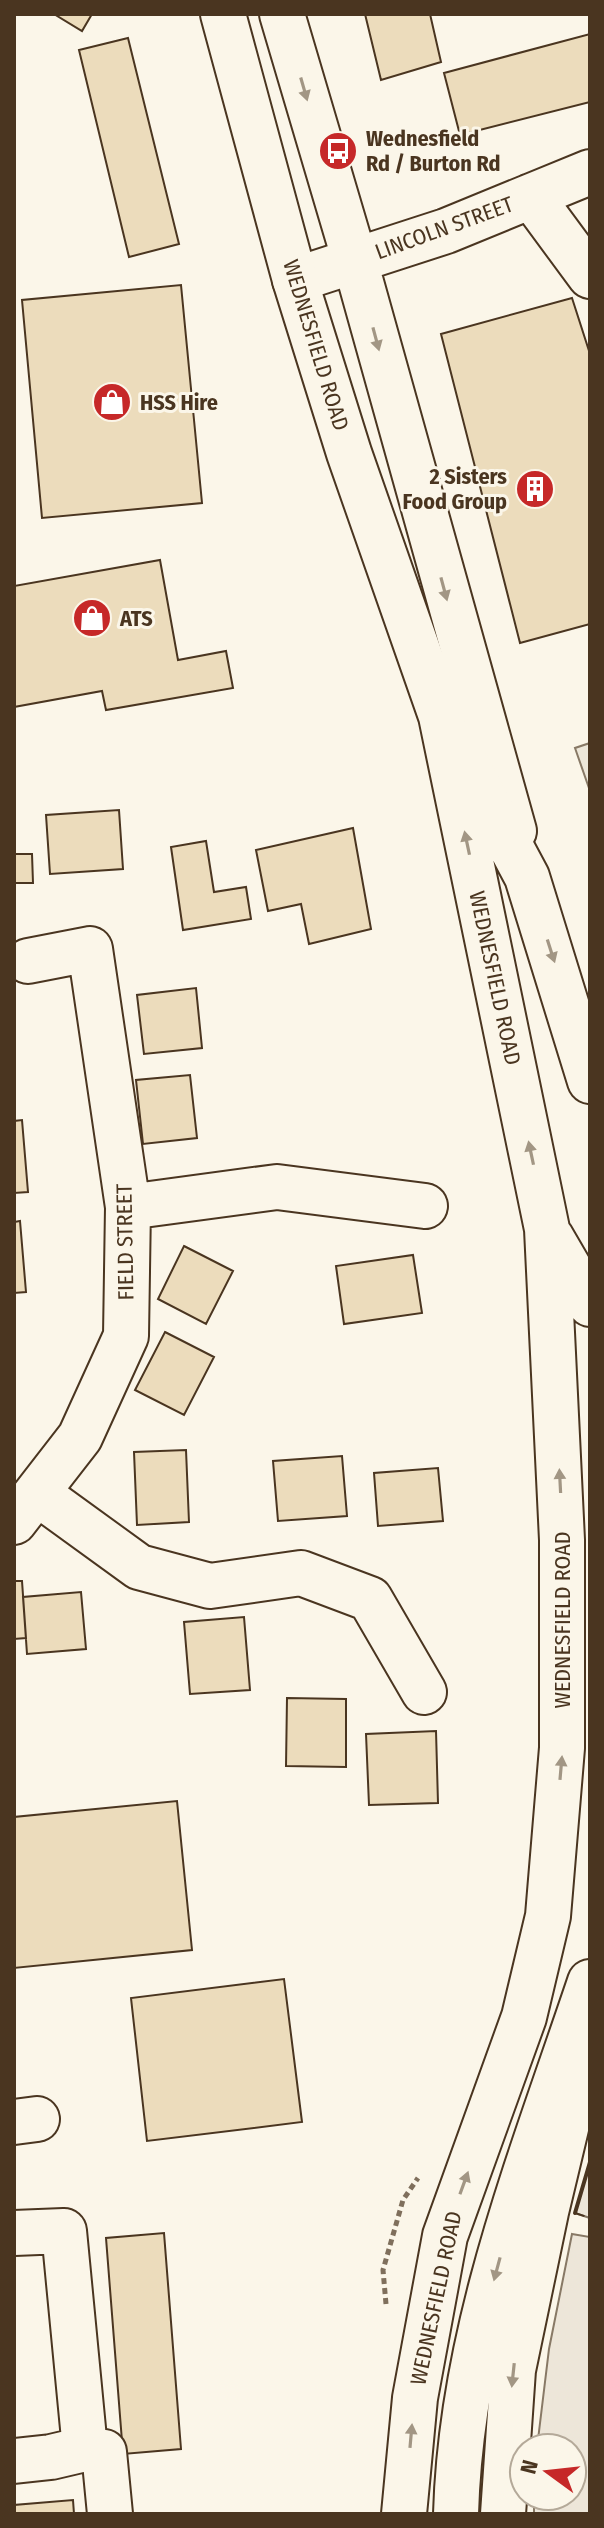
<svg xmlns="http://www.w3.org/2000/svg" width="604" height="2528" viewBox="0 0 604 2528" font-family="'Fira Sans Condensed',sans-serif">
<style>
.green{fill:#ede6d9;stroke:#887966;stroke-width:2}
.parking{fill:#ede7d9;stroke:#887966;stroke-width:2}
.building{fill:#ecdcbc;stroke:#4a3520;stroke-width:2}
.lines{fill:none;stroke-linecap:round;stroke-linejoin:round}
.minor-casing{stroke:#4a3520;stroke-width:48}
.major-casing{stroke:#4a3520;stroke-width:48}
.path{stroke:#7f6f5c;stroke-width:5;stroke-dasharray:6 4;stroke-linecap:butt}
.minor{stroke:#fbf6e9;stroke-width:44}
.major{stroke:#fbf6e9;stroke-width:44}
.fence{stroke:#4a3520;stroke-width:2;stroke-dasharray:10 4;stroke-linecap:butt}
.wall{stroke:#4a3520;stroke-width:4}
.oneway{fill:#a29684}
.labels{text-anchor:middle;dominant-baseline:central;stroke-width:6;stroke-linejoin:round;paint-order:stroke}
.poi-label{font-size:22px;font-weight:bold;fill:#4a3520;stroke:#fbf6e9;text-anchor:start}
.street-label{font-size:22px;fill:#4a3520;stroke:#fbf6e9}
</style>
<rect width="100%" height="100%" fill="#fbf6e9"/>
<path class="green" d="M 590,2162 L 590,2218 L 575,2213 Z
M 572,2234 L 590,2237 L 590,2514 L 534,2514 L 534,2496 L 572,2496 L 572,2448 L 537,2448 L 549,2349 Z"/>
<path class="parking" d="M 590,743 L 590,791 L 575,748 Z"/>
<path class="building" d="M 54,14 L 92,14 L 82,31 Z
M 365,14 L 430,14 L 441,62 L 381,80 Z
M 590,34 L 590,102 L 460,135 L 444,73 Z
M 128,38 L 179,244 L 129,257 L 79,50 Z
M 181,285 L 202,503 L 42,518 L 22,300 Z
M 572,298 L 590,354 L 590,624 L 520,643 L 441,334 Z
M 160,560 L 178,660 L 226,651 L 233,688 L 106,710 L 102,691 L 14,707 L 14,586 Z
M 119,810 L 123,869 L 50,874 L 46,815 Z
M 353,828 L 371,929 L 309,944 L 301,904 L 268,911 L 256,850 Z
M 206,841 L 214,892 L 246,887 L 251,919 L 183,930 L 171,847 Z
M 14,854 L 32,854 L 33,883 L 14,883 Z
M 196,988 L 202,1048 L 144,1054 L 137,995 Z
M 190,1075 L 197,1138 L 143,1144 L 136,1080 Z
M 22,1120 L 28,1192 L 14,1193 L 14,1121 Z
M 20,1221 L 26,1292 L 14,1293 L 14,1222 Z
M 184,1246 L 233,1271 L 206,1324 L 158,1299 Z
M 413,1255 L 422,1313 L 344,1324 L 336,1266 Z
M 165,1332 L 214,1357 L 184,1415 L 135,1390 Z
M 186,1450 L 189,1522 L 137,1525 L 134,1452 Z
M 342,1456 L 347,1516 L 278,1521 L 273,1461 Z
M 438,1468 L 443,1521 L 378,1526 L 374,1473 Z
M 14,1581 L 22,1581 L 26,1638 L 14,1639 Z
M 81,1592 L 86,1649 L 27,1654 L 23,1597 Z
M 244,1617 L 250,1690 L 190,1694 L 184,1622 Z
M 287,1698 L 346,1699 L 346,1767 L 286,1766 Z
M 436,1731 L 438,1803 L 369,1805 L 366,1734 Z
M 177,1801 L 192,1950 L 14,1968 L 14,1817 Z
M 284,1979 L 302,2122 L 147,2141 L 131,1998 Z
M 164,2233 L 181,2449 L 123,2454 L 106,2238 Z
M 73,2500 L 74,2514 L 14,2514 L 14,2505 Z"/>
<g class="lines">
<g class="minor-casing">
<path id="minor" d="M 282,14 L 355,261 L 514,831
M 531,196 L 590,276
M 295,280 L 446,231 L 590,172
M 128,1207 L 277,1187 L 425,1206
M 37,1493 L 139,1567 L 210,1586 L 301,1573 L 370,1599 L 424,1692
M 14,1522 L 80,1437 L 126,1336 L 128,1207 L 90,949 L 28,961
M 14,2122 L 37,2119
M 14,2233 L 64,2231 L 85,2449 L 51,2457 L 14,2461
M 85,2449 L 104,2452 L 110,2514
M 503,2514 L 513,2370 L 546,2212 L 590,2028"/>
</g>
<g class="major-casing">
<path id="major" d="M 223,14 L 295,280 L 349,453 L 441,716 L 547,1229 L 562,1540 L 562,1748 L 548,1916 L 524,2017 L 445,2236 L 415,2398 L 404,2514
M 465,761 L 527,877 L 590,1081
M 551,1237 L 590,1304
M 456,2514 C 461,2329 532,2155 590,1982"/>
</g>
<path class="path" d="M 386,2304 L 383,2270 L 403,2200 L 418,2178"/>
<use href="#minor" class="minor"/>
<use href="#major" class="major"/>
<path class="fence" d="M 575,2213 L 590,2218"/>
<path class="wall" d="M 575,2213 L 590,2162"/>
</g>
<defs><path id="oneway-solid" d="M-6-.8H1V-3.2L6.5 0L1 3.2V.8H-6Z" transform="scale(2)"/></defs>
<g class="oneway">
<use href="#oneway-solid" transform="translate(304 89) rotate(74)"/>
<use href="#oneway-solid" transform="translate(376 339) rotate(75)"/>
<use href="#oneway-solid" transform="translate(444 589) rotate(75)"/>
<use href="#oneway-solid" transform="translate(467 843) rotate(-102)"/>
<use href="#oneway-solid" transform="translate(551 951) rotate(72)"/>
<use href="#oneway-solid" transform="translate(531 1153) rotate(-102)"/>
<use href="#oneway-solid" transform="translate(560 1481) rotate(-93)"/>
<use href="#oneway-solid" transform="translate(561 1768) rotate(-85)"/>
<use href="#oneway-solid" transform="translate(464 2183) rotate(-70)"/>
<use href="#oneway-solid" transform="translate(497 2269) rotate(105)"/>
<use href="#oneway-solid" transform="translate(513 2375) rotate(96)"/>
<use href="#oneway-solid" transform="translate(411 2436) rotate(-85)"/>
</g>
<defs>
<g id="bus-disc" transform="scale(2)"><circle r="9.5" fill="#c62828" stroke="#fbf6e9"/><path d="M-5-6H5V4H4V6H2V4H-2V6H-4V4H-5ZM-3.5-4V0h7V-4ZM-3.5 1.2v1.5H-2V1.2ZM2 1.2v1.5H3.5V1.2Z" fill="#fff"/></g>
<g id="shop-disc" transform="scale(2)"><circle r="9.5" fill="#c62828" stroke="#fbf6e9"/><path d="M-5-2.5h2.3a2.7 3.5 0 0 1 5.4 0H5L5.5 6h-11ZM-1.5-2.5h3a1.5 2.3 0 0 0-3 0Z" fill="#fff"/></g>
<g id="building-disc" transform="scale(2)"><circle r="9.5" fill="#c62828" stroke="#fbf6e9"/><path d="M-4-6H4V6H1V3H-1V6H-4ZM-2.5-4.3h1.7v1.8h-1.7ZM.8-4.3h1.7v1.8H.8ZM-2.5-1h1.7V.8h-1.7ZM.8-1h1.7V.8H.8Z" fill="#fff"/></g>
</defs>
<g fill-rule="evenodd">
<use href="#bus-disc" x="338" y="151"/>
<use href="#shop-disc" x="112" y="402"/>
<use href="#building-disc" x="535" y="489"/>
<use href="#shop-disc" x="92" y="618"/>
</g>
<g class="labels">
<g class="poi-label">
<text x="366" y="138">Wednesfield<tspan x="366" dy="25">Rd / Burton Rd</tspan></text>
<text x="140" y="402">HSS Hire</text>
<text x="507" y="476" text-anchor="end">2 Sisters<tspan x="507" dy="25">Food Group</tspan></text>
<text x="120" y="618">ATS</text>
</g>
<g class="street-label">
<text transform="translate(444 228) rotate(-20)">LINCOLN STREET</text>
<text transform="translate(316 345) rotate(73)">WEDNESFIELD ROAD</text>
<text transform="translate(495 978) rotate(78)">WEDNESFIELD ROAD</text>
<text transform="translate(125 1242) rotate(-91)">FIELD STREET</text>
<text transform="translate(562 1620) rotate(-90)">WEDNESFIELD ROAD</text>
<text transform="translate(436 2298) rotate(-78)">WEDNESFIELD ROAD</text>
</g>
</g>
<rect width="604" height="2528" fill="none" stroke="#4a3520" stroke-width="32"/>
<g transform="translate(548 2472) rotate(285)"><circle r="38" fill="#fbf6e9" stroke="#b4a999" stroke-width="2"/>
<path d="M0-6L14 30L0 20L-14 30Z" fill="#c62828"/>
<text y="-12" font-size="22" font-weight="bold" text-anchor="middle" fill="#4a3520">N</text>
</g>
</svg>
